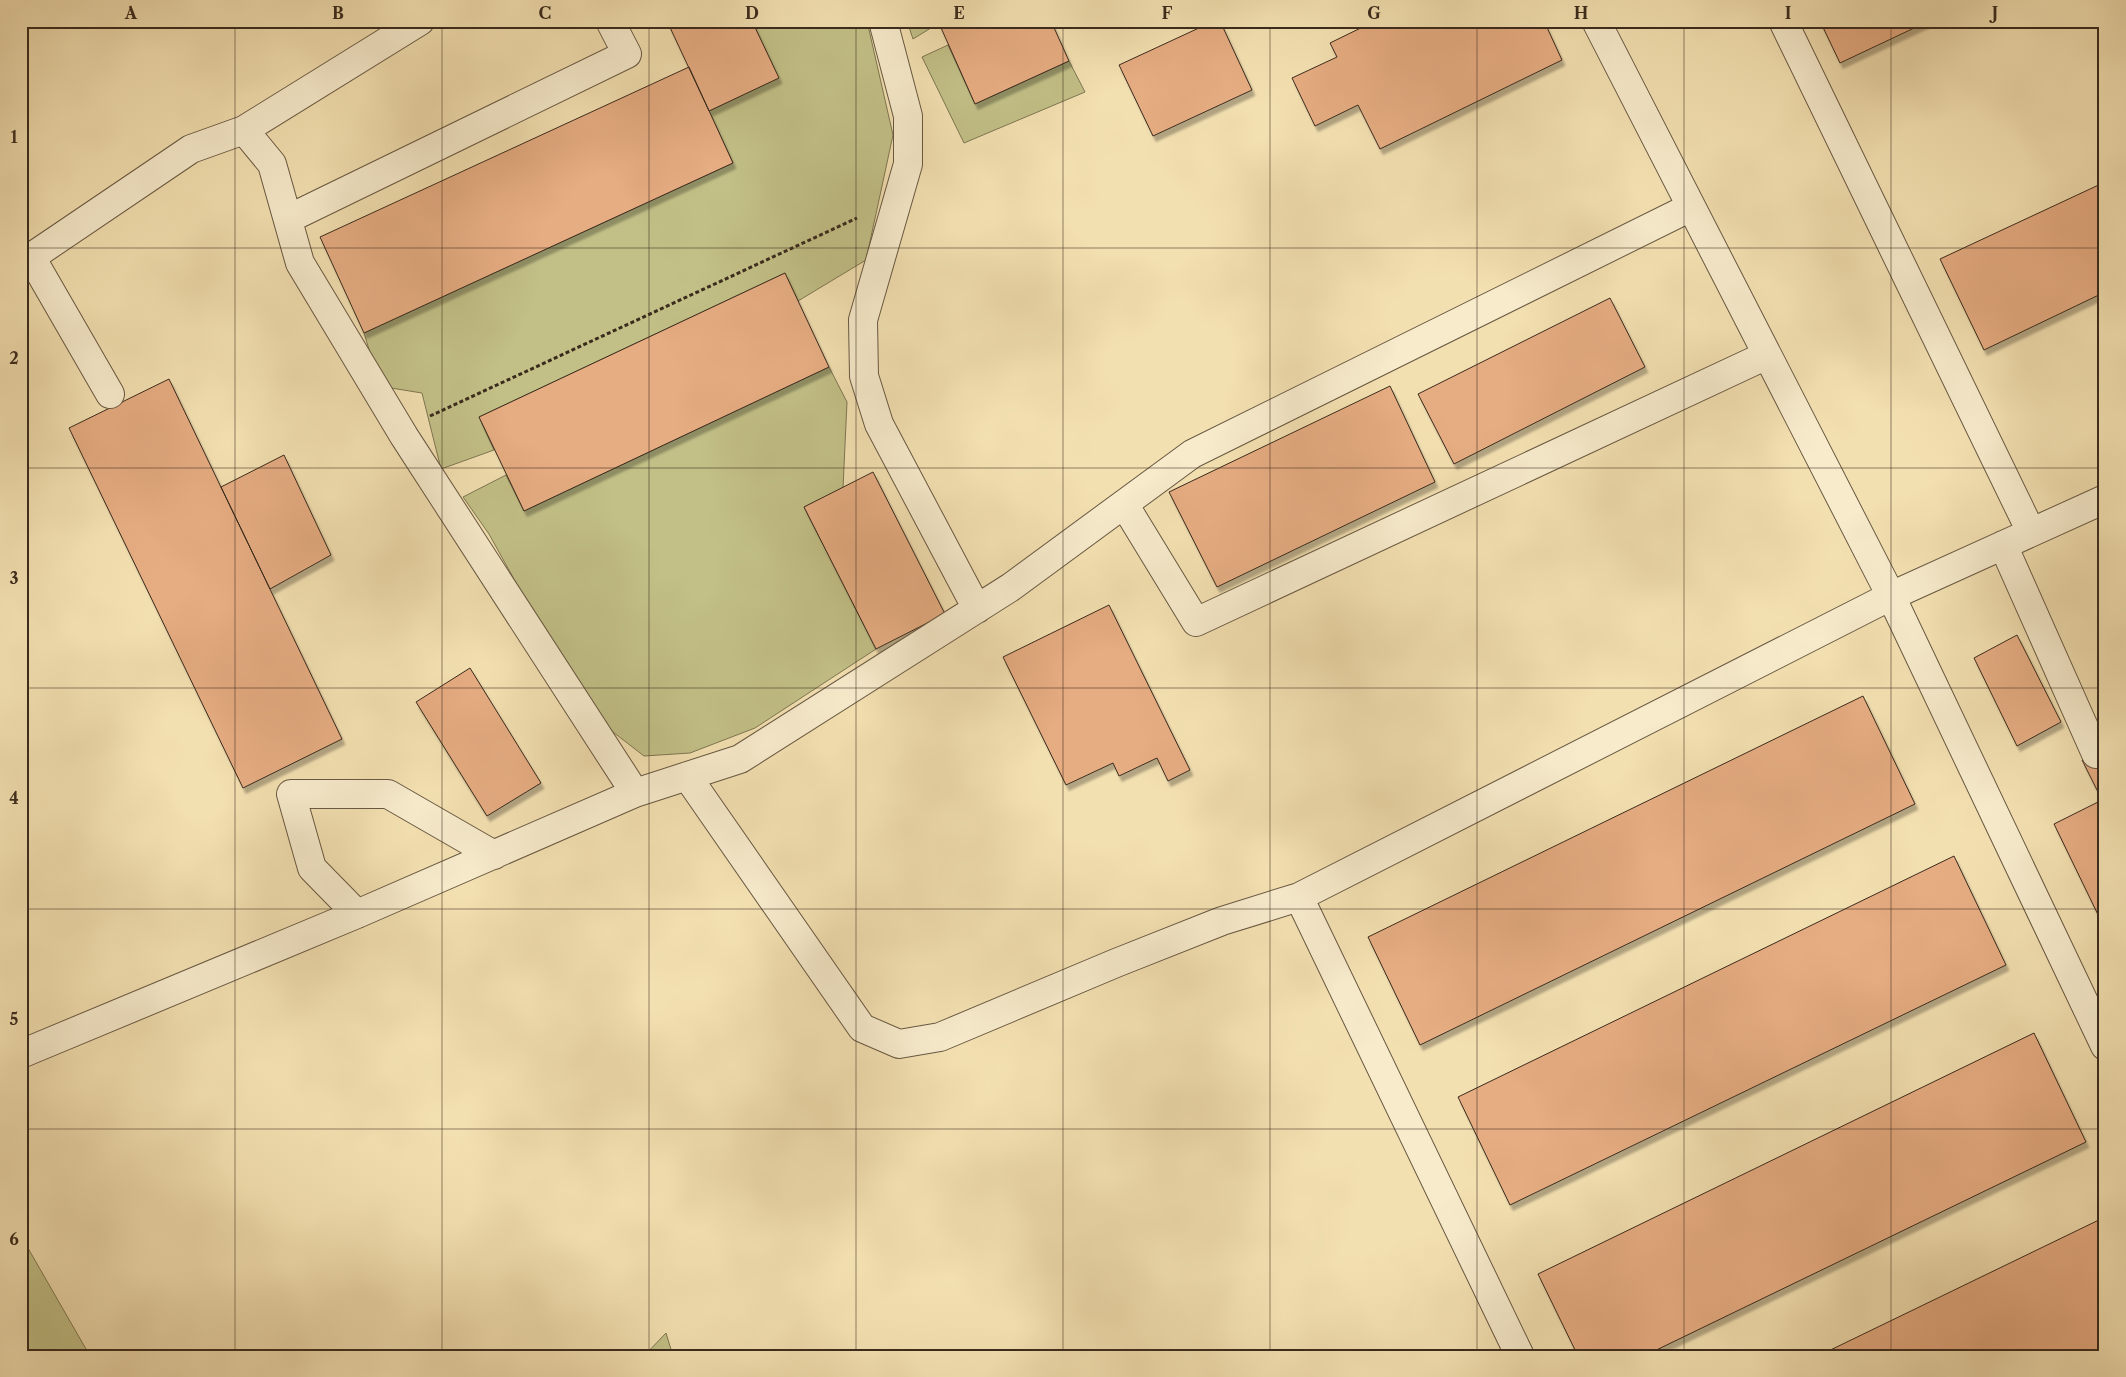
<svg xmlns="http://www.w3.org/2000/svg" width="2126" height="1377" viewBox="0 0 2126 1377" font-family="'Libre Caslon Text',serif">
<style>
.green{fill:#c2c087;stroke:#7e7652}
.building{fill:#e6ac82;stroke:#3a2b1d;filter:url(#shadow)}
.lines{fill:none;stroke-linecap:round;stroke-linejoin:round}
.minor-casing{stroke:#685842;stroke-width:30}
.path{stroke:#3a2b1d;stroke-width:3;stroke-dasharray:4 2.5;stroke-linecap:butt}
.minor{stroke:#f7ebcc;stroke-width:28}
.grid{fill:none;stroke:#3a2b1d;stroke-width:1;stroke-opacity:0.55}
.neatline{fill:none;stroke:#3a2b1d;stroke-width:2}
.grid-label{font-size:16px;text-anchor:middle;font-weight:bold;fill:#3a2b1d}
</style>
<defs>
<filter id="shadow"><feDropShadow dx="3" dy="5.5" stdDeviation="1" flood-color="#0004"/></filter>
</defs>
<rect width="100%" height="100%" fill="#f3e0b1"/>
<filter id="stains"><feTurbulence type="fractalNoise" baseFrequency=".004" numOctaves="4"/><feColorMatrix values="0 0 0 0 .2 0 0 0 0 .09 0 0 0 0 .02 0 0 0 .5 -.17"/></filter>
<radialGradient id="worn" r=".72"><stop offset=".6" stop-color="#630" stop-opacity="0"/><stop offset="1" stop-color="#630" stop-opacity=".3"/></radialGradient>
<path class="green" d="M 752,21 L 867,21 L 893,135 L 866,260 L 798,301 L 785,273 L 479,417 L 494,450 L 441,469 L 422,393 L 391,388 L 375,369 L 364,333 L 733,163 L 709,111 L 778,78 Z
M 907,21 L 938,21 L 939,23 L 913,39 Z
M 948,45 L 975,104 L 1069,61 L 1085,92 L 964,143 L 922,57 Z
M 829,367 L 847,402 L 843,488 L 804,507 L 876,649 L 755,728 L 690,753 L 644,756 L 613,732 L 593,706 L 541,628 L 489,534 L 463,497 L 506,475 L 524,511 Z
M 21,1236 L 90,1356 L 21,1356 Z
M 666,1333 L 673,1356 L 644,1356 Z"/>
<path class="building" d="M 667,21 L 752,21 L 779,78 L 709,111 Z
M 938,21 L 1051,21 L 1069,61 L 975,104 Z
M 1214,21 L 1220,21 L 1252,90 L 1153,136 L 1119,65 Z
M 1375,21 L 1544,21 L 1562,60 L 1380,149 L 1358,105 L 1315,126 L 1292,78 L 1337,57 L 1330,43 Z
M 1820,21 L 1929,21 L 1840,63 Z
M 689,67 L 733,163 L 364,333 L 320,237 Z
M 2105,182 L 2105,292 L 1984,350 L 1940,259 Z
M 785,273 L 829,367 L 524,511 L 479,417 Z
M 1610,298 L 1645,367 L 1454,464 L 1418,394 Z
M 169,379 L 342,739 L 243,788 L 69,428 Z
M 1390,386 L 1435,482 L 1217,587 L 1169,492 Z
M 284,455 L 331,555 L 270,589 L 221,487 Z
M 873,472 L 945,614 L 876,649 L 804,507 Z
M 1109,605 L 1190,770 L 1168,781 L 1157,758 L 1119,776 L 1113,763 L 1066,785 L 1003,657 Z
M 2017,635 L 2061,722 L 2017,746 L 1974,658 Z
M 470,668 L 541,783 L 487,816 L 416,702 Z
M 1863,696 L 1915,804 L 1420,1045 L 1368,937 Z
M 2105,749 L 2105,924 L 2103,925 L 2054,824 L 2102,800 L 2082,760 Z
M 1954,856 L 2006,965 L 1510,1205 L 1458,1097 Z
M 2034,1033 L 2086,1142 L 1644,1356 L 1578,1356 L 1538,1274 Z
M 2105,1217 L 2105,1350 L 2094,1356 L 1818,1356 Z"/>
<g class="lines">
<g class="minor-casing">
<path id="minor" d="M 883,21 L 908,116 L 908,164 L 863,320 L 864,376 L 879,424 L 977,609
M 1596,21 L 1891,596 L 2105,1046
M 1783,21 L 2031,532
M 288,219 L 627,54 L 610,21
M 31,257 L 110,394
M 21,264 L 191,149 L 244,130 L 420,21
M 1124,504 L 1196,622 L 1767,355
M 2003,545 L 2096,754
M 687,776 L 862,1028 L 899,1044 L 940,1037 L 1116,963 L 1222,921 L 1299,897
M 635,793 L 740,759 L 1011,587 L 1192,454 L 1691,207
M 357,914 L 312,868 L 291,794 L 388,794 L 494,855
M 21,1054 L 357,914 L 635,793 L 404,436 L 300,263 L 272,164 L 244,130
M 1520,1356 L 1299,897 L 1891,596 L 2105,499"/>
</g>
<path class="path" d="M 430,416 L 857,218"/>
<use href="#minor" class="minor"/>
</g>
<path class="grid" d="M 235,21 L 235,1356M 442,21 L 442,1356M 649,21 L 649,1356M 856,21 L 856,1356M 1063,21 L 1063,1356M 1270,21 L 1270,1356M 1477,21 L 1477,1356M 1684,21 L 1684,1356M 1891,21 L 1891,1356M 21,248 L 2105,248M 21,468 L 2105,468M 21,688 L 2105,688M 21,909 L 2105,909M 21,1129 L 2105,1129"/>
<rect width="2126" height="1377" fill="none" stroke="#f3e0b1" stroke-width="55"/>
<rect x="28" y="28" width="2070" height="1322" class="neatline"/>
<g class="grid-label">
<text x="131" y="19">A</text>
<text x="338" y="19">B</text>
<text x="545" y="19">C</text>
<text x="752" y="19">D</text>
<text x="959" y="19">E</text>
<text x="1167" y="19">F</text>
<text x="1374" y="19">G</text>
<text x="1581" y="19">H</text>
<text x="1788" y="19">I</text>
<text x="1995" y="19">J</text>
<text x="14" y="143">1</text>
<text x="14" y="364">2</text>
<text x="14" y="584">3</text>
<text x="14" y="804">4</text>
<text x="14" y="1025">5</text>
<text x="14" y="1245">6</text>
</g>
<rect width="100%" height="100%" filter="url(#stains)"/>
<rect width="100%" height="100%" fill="url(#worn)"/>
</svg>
